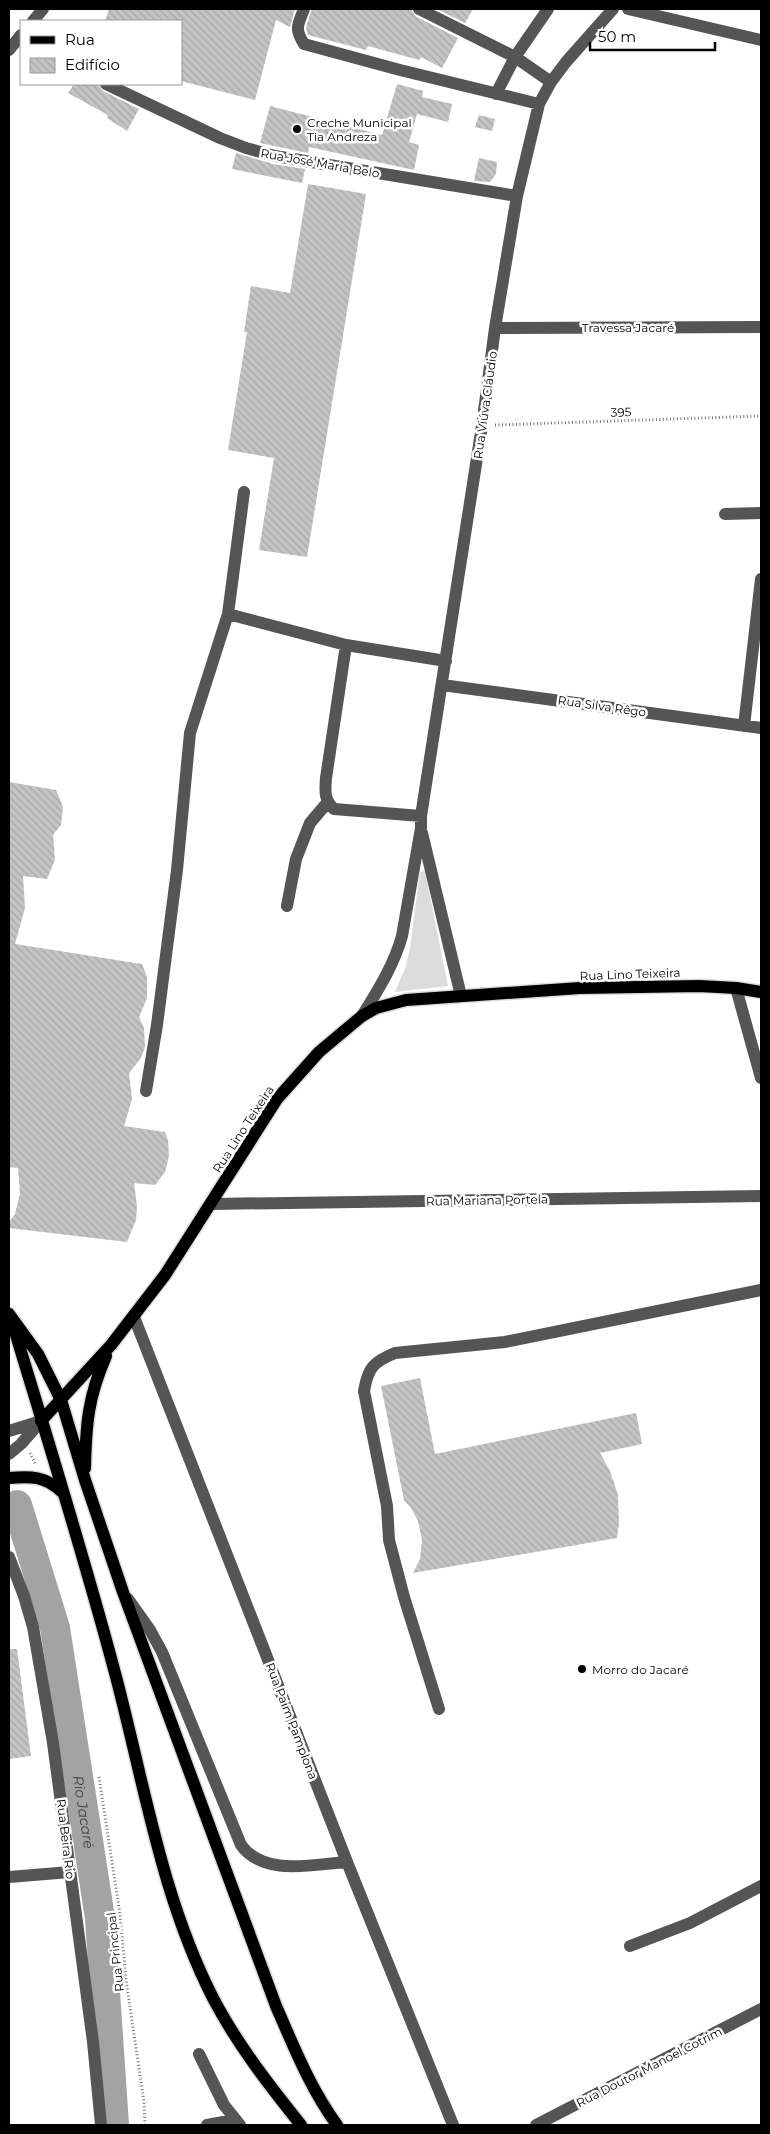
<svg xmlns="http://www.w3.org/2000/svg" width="770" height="2134" viewBox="0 0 770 2134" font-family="Montserrat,sans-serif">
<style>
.park{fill:#dcdcdc}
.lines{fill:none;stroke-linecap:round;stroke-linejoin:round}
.river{stroke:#a3a3a3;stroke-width:30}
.building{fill:url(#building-back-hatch)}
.major-casing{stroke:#dbdbdb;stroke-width:15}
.path{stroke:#777;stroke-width:3;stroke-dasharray:1 2.5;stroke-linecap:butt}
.minor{stroke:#555;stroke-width:12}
.major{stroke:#000;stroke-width:12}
.poi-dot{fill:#000;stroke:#fff;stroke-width:2}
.labels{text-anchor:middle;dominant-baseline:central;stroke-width:5;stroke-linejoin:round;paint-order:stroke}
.poi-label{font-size:12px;fill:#000;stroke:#fff;text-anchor:start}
.street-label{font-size:12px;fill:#000;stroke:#fff}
.water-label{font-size:14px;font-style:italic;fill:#444;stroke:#fff}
</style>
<defs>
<pattern id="building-back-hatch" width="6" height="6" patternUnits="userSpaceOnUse" patternTransform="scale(1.25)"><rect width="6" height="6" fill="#c4c4c4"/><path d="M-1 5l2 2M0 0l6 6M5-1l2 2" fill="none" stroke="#a7a7a7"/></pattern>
</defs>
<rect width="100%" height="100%" fill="#fff"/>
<path class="park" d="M 425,871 L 448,986 L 395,992 L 406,966 L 410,948 L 419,878 L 420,872 Z"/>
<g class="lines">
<path class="river" id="s1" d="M 17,1505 L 55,1628 L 100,1918 L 114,2125"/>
</g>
<path class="building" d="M 109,9 L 295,9 L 290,27 L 276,20 L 255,100 L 181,81 L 181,21 L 105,21 Z
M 312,9 L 411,9 L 415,16 L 458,38 L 442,68 L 421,57 L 419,60 L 368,46 L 366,50 L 308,35 L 306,27 Z
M 437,9 L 473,9 L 465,23 Z
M 74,84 L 98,84 L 103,91 L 139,109 L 127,131 L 107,118 L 108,115 L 68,93 Z
M 397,84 L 423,91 L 422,97 L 452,104 L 448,122 L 417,114 L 409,142 L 419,145 L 414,170 L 309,147 L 308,153 L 260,143 L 270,106 L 382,135 Z
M 479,115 L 495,119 L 492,131 L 475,127 Z
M 236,153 L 273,164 L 305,169 L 302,183 L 232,169 Z
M 479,158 L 497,162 L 496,174 L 490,182 L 474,181 Z
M 308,184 L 366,194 L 307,557 L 259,550 L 274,458 L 228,450 L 247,332 L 244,332 L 251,286 L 290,293 Z
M 9,782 L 56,790 L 63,807 L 61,825 L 53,835 L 55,860 L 47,879 L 23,876 L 25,908 L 15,944 L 142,964 L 147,977 L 147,998 L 139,1017 L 144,1028 L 145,1047 L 141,1058 L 129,1073 L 132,1099 L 124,1126 L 165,1132 L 168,1140 L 169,1156 L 165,1172 L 155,1185 L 134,1183 L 137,1206 L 136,1220 L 127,1242 L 9,1228 L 9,1222 L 15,1214 L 20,1194 L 18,1168 L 9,1167 Z
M 420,1378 L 435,1454 L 636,1413 L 642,1444 L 600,1453 L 610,1471 L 618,1495 L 619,1523 L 617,1538 L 413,1573 L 420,1559 L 422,1540 L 418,1521 L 411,1508 L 404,1500 L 381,1386 Z
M 9,1649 L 17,1649 L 31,1756 L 9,1759 Z"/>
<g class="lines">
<g class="major-casing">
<path id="major" d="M 9,1314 L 38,1354 L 61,1400 L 85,1480 L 123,1592 L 276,2006 C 294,2047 310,2088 337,2125
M 13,1325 C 48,1441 84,1556 115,1673 C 144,1782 161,1896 213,1998 C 237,2044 269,2085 301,2125
M 41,1421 L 111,1345 L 165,1275 L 277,1099 L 319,1052 L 362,1016 L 376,1008 L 406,1000 L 580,988 L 699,986 L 736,988 L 761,992
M 85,1468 C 86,1424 88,1397 106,1356
M 9,1478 C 31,1476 45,1476 62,1492"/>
</g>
<path class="path" d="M 495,425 L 761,416
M 30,1453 L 36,1465
M 99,1777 L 120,1914 L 126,1980 L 144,2102 L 145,2125"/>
<path class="minor" d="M 304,9 C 298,25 294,28 304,44 L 400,70 L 539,104
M 419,9 L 515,57 L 548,9
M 628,9 L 761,40
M 33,21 L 43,9
M 9,50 L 21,35
M 106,84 L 220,138 L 246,148 L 275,156 L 517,196
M 496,94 L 515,57 L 551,82
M 495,328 L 761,327
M 725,514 L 761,513
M 228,614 L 244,492
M 442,685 L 761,728
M 744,726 L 761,579
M 421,816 L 334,809 C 324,800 325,791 326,778 L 346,645 L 446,661
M 422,833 L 461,996
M 287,906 L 296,859 L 310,823 L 327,803
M 736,988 L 761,1078
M 362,1016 C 378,990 394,965 402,936 L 421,828 L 421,816 L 482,426 L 495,328 L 517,196 L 539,104 L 551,82 L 566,62 L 613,9
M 146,1091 L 157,1025 L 177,870 L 190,733 L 228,614 L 346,645
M 212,1204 L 761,1196
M 134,1317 L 347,1862 L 453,2125
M 9,1431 L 41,1421
M 9,1454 L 21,1444 L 41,1421
M 9,1557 L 24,1596 L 33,1627 L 53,1743 L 93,2042 L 101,2125
M 128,1599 L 150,1630 L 162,1652 L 241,1845 C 264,1877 313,1864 347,1862
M 439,1709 L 404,1597 L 389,1540 L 387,1506 L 364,1391 C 368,1368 373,1362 395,1353 L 505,1342 L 761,1290
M 9,1877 L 70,1872
M 630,1946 L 690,1923 L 761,1886
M 199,2054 L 224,2105 L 240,2125
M 207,2125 L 234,2120
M 536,2125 L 761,2009"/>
<use href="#major" class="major"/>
</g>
<g class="poi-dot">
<circle cx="297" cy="129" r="5"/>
<circle cx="582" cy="1669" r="5"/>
</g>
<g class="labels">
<g class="poi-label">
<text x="307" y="122">Creche Municipal<tspan x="307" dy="14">Tia Andreza</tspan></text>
<text x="592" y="1669">Morro do Jacaré</text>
</g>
<g class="street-label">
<text transform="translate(320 163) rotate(10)">Rua José Maria Belo</text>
<text x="628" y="327">Travessa Jacaré</text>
<text transform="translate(485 405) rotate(-82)">Rua Viúva Cláudio</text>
<text transform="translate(621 412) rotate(-2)">395</text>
<text transform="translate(602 706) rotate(8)">Rua Silva Rêgo</text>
<text transform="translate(630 974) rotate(-2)">Rua Lino Teixeira</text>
<text transform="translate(243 1129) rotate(-57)">Rua Lino Teixeira</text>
<text transform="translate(487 1200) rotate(-1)">Rua Mariana Portela</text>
<text transform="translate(292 1721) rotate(69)">Rua Paim Pamplona</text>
<text transform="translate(66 1839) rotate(83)">Rua Beira Rio</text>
<text transform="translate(115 1952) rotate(-96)">Rua Principal</text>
<text transform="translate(649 2067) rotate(-27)">Rua Doutor Manoel Cotrim</text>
</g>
<g class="water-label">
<text stroke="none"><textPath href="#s1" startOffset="315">Rio Jacaré</textPath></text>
</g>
</g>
<rect width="770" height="2134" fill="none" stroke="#000000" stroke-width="20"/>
<rect x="20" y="20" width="162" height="65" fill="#ffffff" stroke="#999999"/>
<rect x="30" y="36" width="25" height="8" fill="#000000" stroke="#999999"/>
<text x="65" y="45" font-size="15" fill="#000000">Rua</text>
<rect x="30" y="58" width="25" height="15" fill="url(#building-back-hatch)" stroke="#999999"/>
<text x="65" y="70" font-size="15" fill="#000000">Edifício</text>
<path d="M590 42v8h125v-8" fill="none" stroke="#000000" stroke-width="2.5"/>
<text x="598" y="42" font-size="15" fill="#000000" stroke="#ffffff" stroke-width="4" paint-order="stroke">50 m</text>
</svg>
